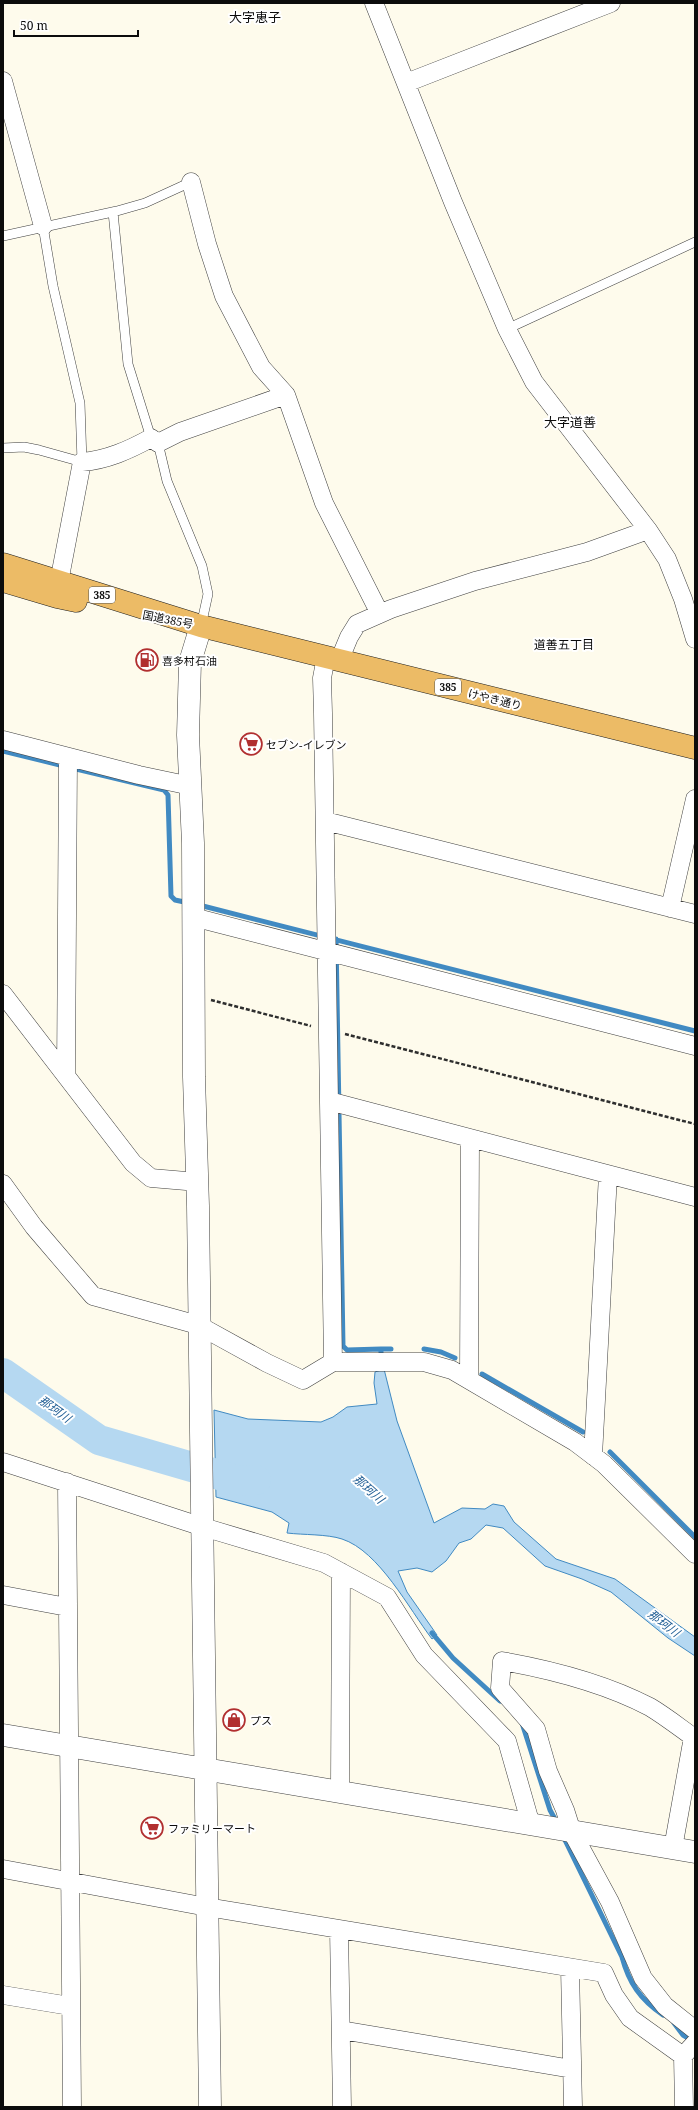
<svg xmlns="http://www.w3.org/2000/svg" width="698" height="2110" viewBox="0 0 698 2110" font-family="'Noto Serif','Noto Sans JP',serif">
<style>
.water{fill:#b5d8f1;stroke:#418ac2}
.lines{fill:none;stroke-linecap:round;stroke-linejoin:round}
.stream{stroke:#418ac2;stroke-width:5}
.river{stroke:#b5d8f1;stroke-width:30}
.service-casing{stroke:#3f3f3f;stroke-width:10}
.minor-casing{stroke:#3f3f3f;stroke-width:19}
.tertiary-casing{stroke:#3f3f3f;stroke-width:23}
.trunk-casing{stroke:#1d1d1d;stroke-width:23}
.path{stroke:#2e2e2e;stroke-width:2.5;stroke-dasharray:4 2;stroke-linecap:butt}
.service{stroke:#fff;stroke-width:9}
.minor{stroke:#fff;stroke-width:18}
.tertiary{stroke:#fff;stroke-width:22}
.trunk{stroke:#ecbb66;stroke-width:22}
.labels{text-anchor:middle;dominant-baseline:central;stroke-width:4;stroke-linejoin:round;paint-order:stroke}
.shield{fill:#fff;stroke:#555;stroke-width:1}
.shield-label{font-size:10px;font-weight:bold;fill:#0c0c0c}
.street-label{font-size:11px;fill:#0c0c0c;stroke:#fff}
.poi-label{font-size:11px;fill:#0c0c0c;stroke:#fff;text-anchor:start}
.neighbourhood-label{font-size:12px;fill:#0c0c0c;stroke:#fff}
.water-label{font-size:12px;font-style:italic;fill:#1f5d94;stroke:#fff}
.quarter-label{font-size:13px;fill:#0c0c0c;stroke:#fff}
</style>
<rect width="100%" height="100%" fill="#fefbec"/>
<path class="water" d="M 384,1369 L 397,1421 L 434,1523 L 462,1508 L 485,1509 L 493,1504 L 504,1506 L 514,1522 L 556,1559 L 615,1579 L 695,1637 L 695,1656 L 668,1638 L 611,1592 L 582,1579 L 545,1566 L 503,1528 L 486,1525 L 471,1539 L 459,1543 L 446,1561 L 432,1572 L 417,1568 L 398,1571 L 407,1592 L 437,1635 L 432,1639 C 409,1609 379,1551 342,1539 C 327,1534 303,1535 287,1533 L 289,1523 L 272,1512 L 216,1497 L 214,1410 L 248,1419 L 321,1422 L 333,1417 L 347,1407 L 377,1404 L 374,1383 L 375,1372 Z"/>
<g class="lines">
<path class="stream" d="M 3,751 L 64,766
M 72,768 L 164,790 L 168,795 L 171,896 L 175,900 L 189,903
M 199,905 L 695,1031
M 336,939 L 343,1346 L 347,1350 L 381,1349 L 381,1354
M 381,1349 L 391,1349
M 424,1349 L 441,1352 L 455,1358
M 482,1374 L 583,1432
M 610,1452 L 695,1537
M 432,1633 L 453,1658 L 500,1701
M 522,1723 L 550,1810 L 556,1821
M 563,1836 L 622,1957 C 629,1983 640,1999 663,2015
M 674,2023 L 683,2035 L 693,2041"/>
<path class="river" d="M 3,1373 L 99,1440 L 240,1481 L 256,1480"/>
<g class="service-casing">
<path id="service" d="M 113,212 L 128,364 L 151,438
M 3,236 L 117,211 L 145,203 L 191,182
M 507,329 L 695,242
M 158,443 L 167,481 L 202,566 L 208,594 L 201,626
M 3,448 L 24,447 L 39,450 L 82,462 L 80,403 L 53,286 L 43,226"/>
</g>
<g class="minor-casing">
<path id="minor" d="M 374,3 L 453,202 L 507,329 L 534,382 L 648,530 L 667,559 L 683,599 L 695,639
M 3,81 L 43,226
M 406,83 L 611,3
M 191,182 L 207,244 L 224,296 L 261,367 L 286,395 L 324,503 L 380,614
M 59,582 L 82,462 C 107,460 129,450 151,438 L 158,443 L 180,432 L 286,395
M 326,657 L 322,678 L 323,713 L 333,1362
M 339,661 L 349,637 L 357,624 L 391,609 L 475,581 L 587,552 L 648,530
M 3,740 L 139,775 L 191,786
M 325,821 L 695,914
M 670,908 L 695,799
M 193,917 L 695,1046
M 3,994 L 133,1163 L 151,1178 L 198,1182
M 66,1076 L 68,757
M 329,1101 L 695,1197
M 3,1184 L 34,1227 L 93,1296 L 198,1325 L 267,1363 L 303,1380 L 333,1362 L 424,1362 L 452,1370 L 575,1442 L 604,1464 L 695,1554
M 469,1378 L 470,1138
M 593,1456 L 608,1175
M 3,1462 L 203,1527 L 324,1563 L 387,1597 L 424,1655 L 507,1741 L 531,1825
M 67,1482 L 72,2107
M 3,1595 L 67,1607
M 340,1790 L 341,1572
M 673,1848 L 693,1737 C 679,1727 665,1716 650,1707 C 604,1683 553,1670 502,1661 L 500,1688 L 536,1729 L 548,1771 L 565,1810 L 572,1832 L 610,1902 L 643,1978 L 665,2006 L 695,2030
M 3,1869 L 207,1907 L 604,1973 L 614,1995 L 630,2018 L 683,2056 L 684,2107
M 339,1929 L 342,2107
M 570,1968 L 573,2107
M 3,1995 L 70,2006
M 341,2030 L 572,2069
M 683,2056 L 695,2043"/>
</g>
<g class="tertiary-casing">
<path id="tertiary" d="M 201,626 L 190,662 L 188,735 L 193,843 L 194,1077 L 198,1206 L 210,2107
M 3,1735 L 695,1852"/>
</g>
<g class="trunk-casing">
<path id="trunk" d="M 3,564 L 201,626 L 695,748
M 3,581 L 57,597 L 76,601"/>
</g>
<path class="path" d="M 211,1000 L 311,1026
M 345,1034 L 695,1124"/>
<use href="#service" class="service"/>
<use href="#minor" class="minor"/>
<use href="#tertiary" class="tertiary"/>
<use href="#trunk" class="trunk"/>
</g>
<defs>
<g id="fuel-ring" transform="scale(1.15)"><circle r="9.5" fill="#fff" stroke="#b12f30" stroke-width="1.5"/><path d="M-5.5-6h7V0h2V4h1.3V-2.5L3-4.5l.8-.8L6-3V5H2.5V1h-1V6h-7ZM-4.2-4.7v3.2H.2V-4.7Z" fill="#b12f30"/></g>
<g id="supermarket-ring" transform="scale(1.15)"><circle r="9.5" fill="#fff" stroke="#b12f30" stroke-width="1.5"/><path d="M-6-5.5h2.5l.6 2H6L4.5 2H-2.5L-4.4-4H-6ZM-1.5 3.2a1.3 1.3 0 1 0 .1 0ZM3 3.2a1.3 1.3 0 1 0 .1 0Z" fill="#b12f30"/></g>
<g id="shop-ring" transform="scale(1.15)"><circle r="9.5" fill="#fff" stroke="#b12f30" stroke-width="1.5"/><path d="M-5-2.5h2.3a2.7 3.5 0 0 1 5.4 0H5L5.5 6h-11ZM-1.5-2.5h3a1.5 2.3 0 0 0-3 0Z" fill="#b12f30"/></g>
</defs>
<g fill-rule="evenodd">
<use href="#fuel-ring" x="147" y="660"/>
<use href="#supermarket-ring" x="251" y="744"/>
<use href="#shop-ring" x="234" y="1720"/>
<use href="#supermarket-ring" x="152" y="1828"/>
</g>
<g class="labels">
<g class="shield">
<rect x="89" y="587" width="26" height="16" rx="3"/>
<rect x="435" y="679" width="26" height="16" rx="3"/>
</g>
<g class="shield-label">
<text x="102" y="595">385</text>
<text x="448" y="687">385</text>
</g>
<g class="street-label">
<text transform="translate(168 619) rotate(11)">国道385号</text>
<text transform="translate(495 699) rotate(14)">けやき通り</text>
</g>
<g class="poi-label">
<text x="162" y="660">喜多村石油</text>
<text x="266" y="744">セブン-イレブン</text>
<text x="250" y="1720">プス</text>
<text x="168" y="1828">ファミリーマート</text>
</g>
<g class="neighbourhood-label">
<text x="564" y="644">道善五丁目</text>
</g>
<g class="water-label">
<text transform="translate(55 1409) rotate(35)">那珂川</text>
<text transform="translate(369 1489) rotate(42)">那珂川</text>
<text transform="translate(664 1623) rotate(37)">那珂川</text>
</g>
<g class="quarter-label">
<text x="255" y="17">大字恵子</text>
<text x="570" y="422">大字道善</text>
</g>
</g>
<rect width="698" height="2110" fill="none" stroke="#0c0c0c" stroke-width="8"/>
<path d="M14 30v6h124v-6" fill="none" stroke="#0c0c0c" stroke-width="2"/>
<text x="20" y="30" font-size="12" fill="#0c0c0c" stroke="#ffffff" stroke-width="3" paint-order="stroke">50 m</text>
</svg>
